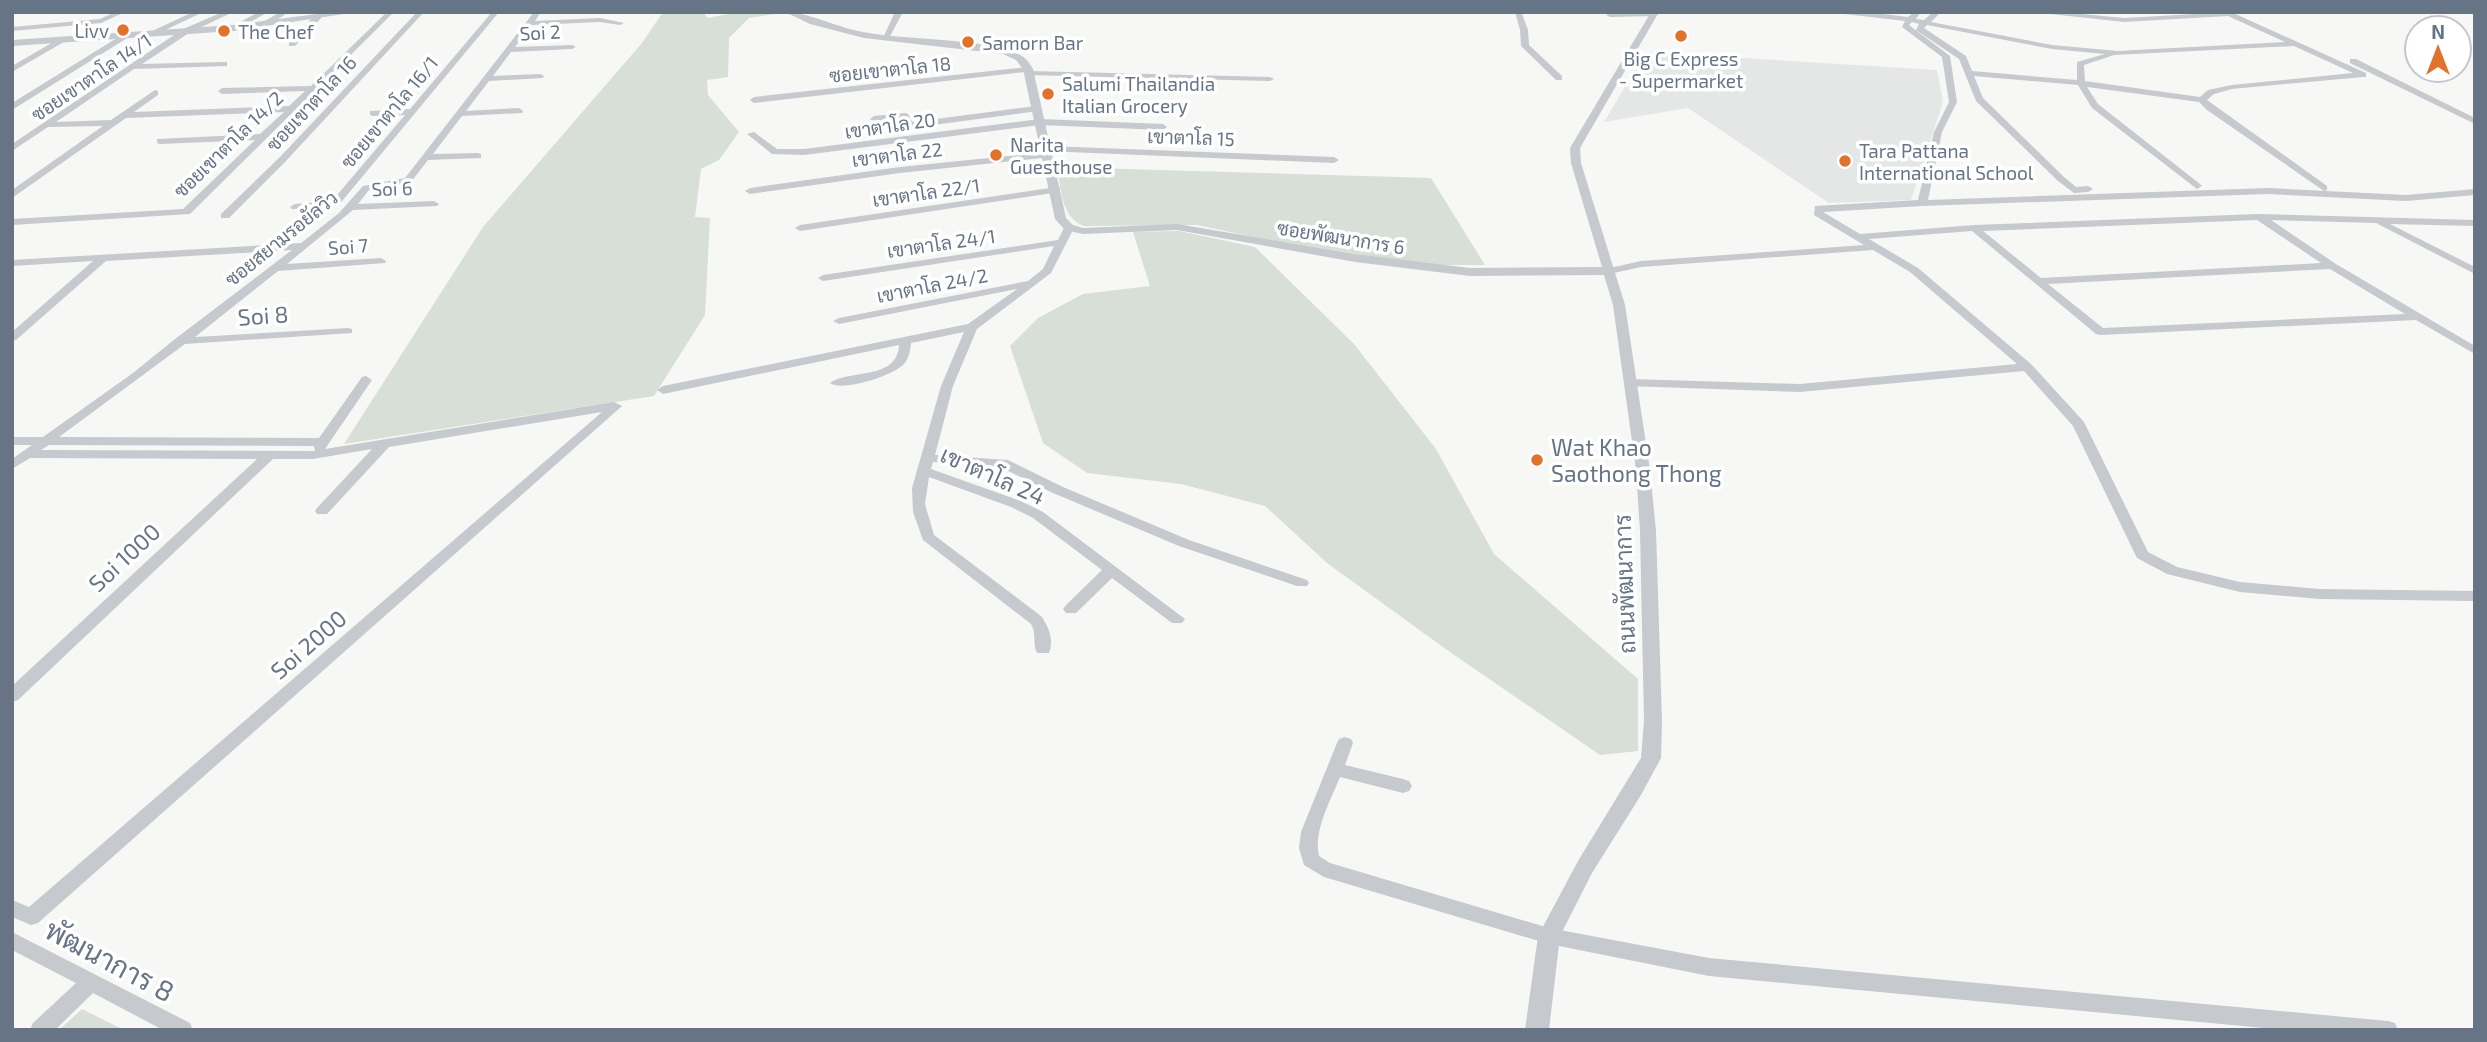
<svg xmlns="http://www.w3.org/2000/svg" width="2487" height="1042" viewBox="0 0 2487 1042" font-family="'Exo 2',Sarabun,sans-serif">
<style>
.built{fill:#e5e7e6}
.green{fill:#d8dfd6}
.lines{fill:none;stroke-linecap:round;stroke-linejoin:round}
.minor{fill:#c6c9cd;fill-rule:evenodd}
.tertiary{fill:#c6c9cd;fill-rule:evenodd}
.poi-dot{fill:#e1722c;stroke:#fff;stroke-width:2.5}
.labels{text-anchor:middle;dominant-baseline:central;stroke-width:7;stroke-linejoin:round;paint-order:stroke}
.far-poi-label{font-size:19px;fill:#677486;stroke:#fff;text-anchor:start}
.far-street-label{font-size:19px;fill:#677486;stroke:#fff}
.street-label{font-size:23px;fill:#677486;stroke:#fff}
.poi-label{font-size:23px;fill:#677486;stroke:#fff;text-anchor:start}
.near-street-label{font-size:28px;fill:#677486;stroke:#fff}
</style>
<rect width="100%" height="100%" fill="#f7f8f5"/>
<path class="built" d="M 1646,52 L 1937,70 L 1943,102 L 1911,200 L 1829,203 L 1688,108 L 1604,122 Z"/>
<path class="green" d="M 663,12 L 703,12 L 708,18 L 739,12 L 775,14 L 749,18 L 729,38 L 728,77 L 707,80 L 708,95 L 739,132 L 719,160 L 701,169 L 695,217 L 710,218 L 705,315 L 654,396 L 344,444 L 483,227 L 642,43 Z
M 1057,167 L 1431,178 L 1485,265 L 1441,265 L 1389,259 L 1268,240 L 1197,225 L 1084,226 C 1061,218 1061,188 1057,167 Z
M 1179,231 L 1255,247 L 1354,344 L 1436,449 L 1494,554 L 1638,679 L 1638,751 L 1600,755 L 1447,650 L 1327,563 L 1265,506 L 1181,484 L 1087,473 L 1043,443 L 1010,346 L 1038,318 L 1083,294 L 1150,286 L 1133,232 Z
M 82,1009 L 124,1030 L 59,1030 Z"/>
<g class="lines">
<path class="minor" d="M 115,12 L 125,12 L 101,23 L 12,31 L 12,27 L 100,19 Z
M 193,12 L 203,12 L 155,35 L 148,33 Z
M 223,12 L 233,12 L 189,33 L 142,64 L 224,62 L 227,62 L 227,66 L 134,69 L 56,122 L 111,120 L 155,90 L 158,91 L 158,95 L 134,112 L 289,106 L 305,91 L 222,94 L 218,91 L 222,88 L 311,86 L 387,12 L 394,12 L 190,214 L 12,225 L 12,219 L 183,209 L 255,140 L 160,144 L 157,143 L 157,139 L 260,134 L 284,112 L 126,118 L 12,198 L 12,190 L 103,126 L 48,127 L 12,151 L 12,144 L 183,29 Z
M 259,12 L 268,12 L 236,30 L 229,28 Z
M 280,12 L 289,12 L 267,26 L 260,24 Z
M 417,12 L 424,12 L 286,161 L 229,218 L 221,218 L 221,214 L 280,157 Z
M 492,12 L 499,12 L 338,206 L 292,209 L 290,207 L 295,204 L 332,201 L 405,115 L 373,116 L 370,115 L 370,111 L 410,109 Z
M 534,12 L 541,12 L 535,21 L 600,18 L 624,23 L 620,25 L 600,22 L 532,25 L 515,47 L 572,45 L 576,47 L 572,49 L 511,52 L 493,76 L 540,74 L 544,76 L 543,78 L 489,81 L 466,111 L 519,108 L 523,111 L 522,113 L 462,116 L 433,154 L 478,153 L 481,154 L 481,158 L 428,160 L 411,182 L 369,190 L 358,204 L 434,201 L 439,204 L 437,206 L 353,210 L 287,264 L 381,258 L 386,261 L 385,263 L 278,271 L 195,337 L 348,328 L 352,329 L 352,333 L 185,344 L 59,437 L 319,438 L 362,377 L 366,376 L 372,380 L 325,449 L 614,402 L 622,406 L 38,923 L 31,925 L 12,917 L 12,900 L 29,907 L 602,412 L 389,447 L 327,514 L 317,514 L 315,511 L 317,508 L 372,449 L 313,459 L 273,459 L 18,700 L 12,702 L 12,686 L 257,459 L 30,458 L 12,469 L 12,459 L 32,445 L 12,445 L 12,437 L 43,437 L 133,373 L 175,339 L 292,250 L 106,261 L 16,340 L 12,341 L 12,332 L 93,261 L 12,266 L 12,260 L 301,243 L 339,213 L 363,186 L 405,178 ZM 49,445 L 314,446 L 315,451 L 41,450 Z
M 895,12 L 903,12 L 888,40 L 882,40 Z
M 1515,12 L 1522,14 L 1528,30 L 1529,45 L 1562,76 L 1562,80 L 1556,80 L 1521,46 L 1520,30 Z
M 1657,12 L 1659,14 L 1655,16 L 1610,17 L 1606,15 L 1610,13 Z
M 1827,12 L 1867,12 L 1908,17 L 1914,12 L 1921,12 L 1916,19 L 1924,20 L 1933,12 L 1941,12 L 1931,22 L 2052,45 L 2118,51 L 2285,42 L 2228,16 L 2124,22 L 2031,12 L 2062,12 L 2124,18 L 2231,12 L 2366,73 L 2366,77 L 2363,77 L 2232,89 L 2214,94 L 2207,100 L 2327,186 L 2327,190 L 2324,191 L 2207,110 L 2199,102 L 2087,87 L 2098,104 L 2200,184 L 2202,186 L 2197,189 L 2092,108 L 2078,85 L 1974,76 L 1983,98 L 2064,177 L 2076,187 L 2088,186 L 2093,189 L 2088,192 L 2074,193 L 2058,181 L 1976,101 L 1959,59 L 1916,30 L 1919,24 L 1912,22 L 1909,25 L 1950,56 L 1957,102 L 1942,132 L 1928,200 L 2268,188 L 2406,195 L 2475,189 L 2475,195 L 2406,201 L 2268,194 L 1922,206 L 1823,212 L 1860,234 L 1974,225 L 2258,214 L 2475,220 L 2475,226 L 2390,224 L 2475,267 L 2475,274 L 2376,223 L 2271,220 L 2336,264 L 2475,346 L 2475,354 L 2416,320 L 2100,335 L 2096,334 L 1972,231 L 1869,239 L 1918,268 L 2031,364 L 2084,422 L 2148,552 L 2177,567 L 2240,582 L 2320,589 L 2475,591 L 2475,601 L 2320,599 L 2240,592 L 2167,574 L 2137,558 L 2073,426 L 2024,371 L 1800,392 L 1626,386 L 1624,383 L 1630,379 L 1800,384 L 2017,364 L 1910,272 L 1873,250 L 1641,267 L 1609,274 L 1604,271 L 1605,269 L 1641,261 L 1864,245 L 1814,215 L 1815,206 L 1918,200 L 1934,132 L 1949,102 L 1942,57 L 1902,27 L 1905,21 ZM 1927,25 L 2052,49 L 2105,54 L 2077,62 L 2077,80 L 1972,71 L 1966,56 L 1924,28 ZM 2294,46 L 2353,73 L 2232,85 L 2208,90 L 2200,97 L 2085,81 L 2084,65 L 2114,55 ZM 2257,220 L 2321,263 L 2041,278 L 1983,231 ZM 2330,269 L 2405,314 L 2103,328 L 2048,284 Z
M 315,15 L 322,17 L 295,46 L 289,46 L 289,42 Z
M 125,33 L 132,35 L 12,110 L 12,103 Z
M 62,37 L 69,39 L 12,72 L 12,66 Z
M 2350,59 L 2356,59 L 2475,118 L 2475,124 L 2350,63 Z
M 1028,67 L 1031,67 L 1031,71 L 1270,77 L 1274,79 L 1270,81 L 1028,75 L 1025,72 L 754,103 L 750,100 L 754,97 Z
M 1036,106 L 1040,109 L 1039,111 L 910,128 L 907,127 L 902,119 L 874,122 L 870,119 L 874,116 L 905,113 L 908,114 L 913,122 Z
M 1040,119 L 1163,124 L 1167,127 L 1163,130 L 1040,125 L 804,155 L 772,154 L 747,134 L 754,132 L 777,149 L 804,149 Z
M 1047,146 L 1334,157 L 1339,160 L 1334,163 L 1044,151 L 1044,147 Z
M 1048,152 L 1053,155 L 1051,157 L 900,173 L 750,194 L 745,191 L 750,188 L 900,167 Z
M 1057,187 L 1060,188 L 1060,192 L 800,231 L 795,228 L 800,225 Z
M 1069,225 L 1074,228 L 1051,273 L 977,329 L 953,386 L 935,455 L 1008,460 L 1063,487 L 1189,540 L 1307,580 L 1309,583 L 1307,586 L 1297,586 L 1179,546 L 1053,493 L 1000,467 L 933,462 L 931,469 L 1021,501 L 1043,512 L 1185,619 L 1182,623 L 1172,623 L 1112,578 L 1076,613 L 1066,613 L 1063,609 L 1066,605 L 1102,570 L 1033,518 L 1011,507 L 929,477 L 925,504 L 934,535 L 1041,616 C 1049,627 1054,640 1049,653 L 1037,653 C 1032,644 1037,633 1031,624 L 923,540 L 913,512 L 912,488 L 941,386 L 964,332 L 911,343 C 910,351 909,358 904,364 C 893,376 842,392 830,383 C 849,369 897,381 899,345 L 663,394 L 657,390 L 663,386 L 968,324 L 1017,289 L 839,324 L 833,321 L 839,318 L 1028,281 L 1043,269 L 1054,246 L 823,281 L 818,278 L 823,275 L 1058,240 L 1065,226 Z
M 1345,737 L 1351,739 L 1353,743 L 1345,765 L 1403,779 L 1409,781 L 1412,786 L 1409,791 L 1403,793 L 1340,777 C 1331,800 1313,831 1319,856 L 1330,863 L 1549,928 L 1709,958 L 2388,1021 L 2395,1023 L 2398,1030 L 2285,1030 L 1709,976 L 1549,944 L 1324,877 L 1304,865 L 1299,848 L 1301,832 L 1337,743 L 1339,739 Z
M 12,932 L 190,1023 L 193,1030 L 163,1030 L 93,993 L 55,1030 L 30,1030 L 33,1023 L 76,983 L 12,950 Z"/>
<path class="tertiary" d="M 332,12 L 357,12 L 233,31 L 12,46 L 12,40 L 233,25 Z
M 785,12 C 807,12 839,28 863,32 C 910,41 969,37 1013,52 C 1023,55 1028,60 1033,69 L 1066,218 L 1073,225 L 1083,228 L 1177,224 L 1355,254 L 1470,268 L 1602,267 L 1571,163 L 1570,148 L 1651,12 L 1659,12 L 1580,148 L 1581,163 L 1625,305 L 1650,470 L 1656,531 L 1662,721 L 1661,758 L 1641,795 L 1592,873 L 1560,936 L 1549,1030 L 1525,1030 L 1538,936 L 1578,861 L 1641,758 L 1644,721 L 1640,531 L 1636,470 L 1613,305 L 1604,275 L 1470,276 L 1355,262 L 1177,230 L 1083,234 L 1065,230 L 1055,219 L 1023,69 L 1016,60 L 1003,54 L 864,38 L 810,24 Z"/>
</g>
<g class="poi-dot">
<circle cx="123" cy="30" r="7"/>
<circle cx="224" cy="31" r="7"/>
<circle cx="1681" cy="36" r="7"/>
<circle cx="968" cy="42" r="7"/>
<circle cx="1048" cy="94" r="7"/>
<circle cx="996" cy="155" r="7"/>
<circle cx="1845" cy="161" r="7"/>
<circle cx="1537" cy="460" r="7"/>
</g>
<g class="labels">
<g class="far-poi-label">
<text x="109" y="30" text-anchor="end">Livv</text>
<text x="238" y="31">The Chef</text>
<text x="982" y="42">Samorn Bar</text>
<text x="1681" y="58" text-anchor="middle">Big C Express<tspan x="1681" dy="22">- Supermarket</tspan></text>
<text x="1062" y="83">Salumi Thailandia<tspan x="1062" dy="22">Italian Grocery</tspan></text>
<text x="1010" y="144">Narita<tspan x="1010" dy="22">Guesthouse</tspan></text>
<text x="1859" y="150">Tara Pattana<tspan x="1859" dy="22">International School</tspan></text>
</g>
<g class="far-street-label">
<text transform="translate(540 32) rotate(-3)">Soi 2</text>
<text transform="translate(890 69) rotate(-6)">ซอยเขาตาโล 18</text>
<text transform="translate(91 77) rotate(-34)">ซอยเขาตาโล 14/1</text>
<text transform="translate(311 103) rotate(-47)">ซอยเขาตาโล 16</text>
<text transform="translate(389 112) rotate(-50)">ซอยเขาตาโล 16/1</text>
<text transform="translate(890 125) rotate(-8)">เขาตาโล 20</text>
<text transform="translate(1191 137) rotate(2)">เขาตาโล 15</text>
<text transform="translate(228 144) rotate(-44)">ซอยเขาตาโล 14/2</text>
<text transform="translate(897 154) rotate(-7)">เขาตาโล 22</text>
<text transform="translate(392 188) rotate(-2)">Soi 6</text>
<text transform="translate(926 192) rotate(-8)">เขาตาโล 22/1</text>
<text transform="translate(1341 237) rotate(9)">ซอยพัฒนาการ 6</text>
<text transform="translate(281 238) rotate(-39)">ซอยสยามรอยัลวิว</text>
<text transform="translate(941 243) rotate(-8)">เขาตาโล 24/1</text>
<text transform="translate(348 246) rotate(-4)">Soi 7</text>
<text transform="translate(932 285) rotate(-11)">เขาตาโล 24/2</text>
</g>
<g class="street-label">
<text transform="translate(263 315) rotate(-4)">Soi 8</text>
<text transform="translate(993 475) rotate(24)">เขาตาโล 24</text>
<text transform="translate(124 557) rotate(-43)">Soi 1000</text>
<text transform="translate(1624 584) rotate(-92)">ถนนพัฒนาการ</text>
<text transform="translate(308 644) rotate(-41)">Soi 2000</text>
</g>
<g class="poi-label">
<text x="1551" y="447">Wat Khao<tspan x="1551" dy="26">Saothong Thong</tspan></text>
</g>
<g class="near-street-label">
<text transform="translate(110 960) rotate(28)">พัฒนาการ 8</text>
</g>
</g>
<rect width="2487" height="1042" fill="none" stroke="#677486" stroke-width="28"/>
<g transform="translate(2438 49)"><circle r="33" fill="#ffffff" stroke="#c2c7cf" stroke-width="2"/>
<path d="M0-5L12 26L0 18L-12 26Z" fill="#e1722c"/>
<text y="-10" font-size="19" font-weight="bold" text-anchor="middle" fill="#677486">N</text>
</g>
</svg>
